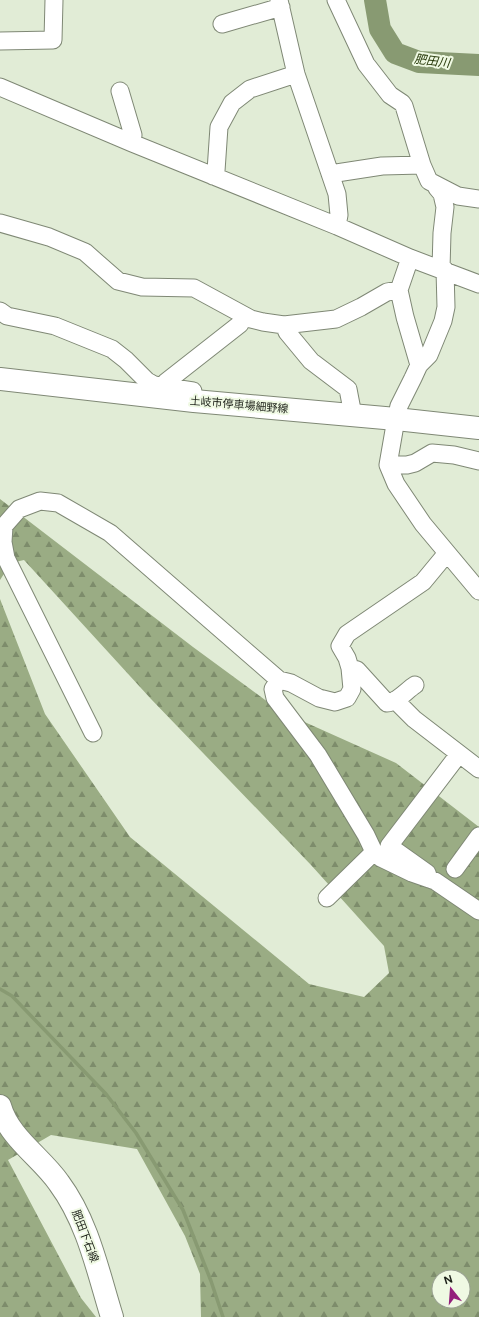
<svg xmlns="http://www.w3.org/2000/svg" width="479" height="1317" viewBox="0 0 479 1317" font-family="Figtree,'Noto Sans JP',sans-serif">
<style>
.forest{fill:url(#forest-firs);fill-rule:evenodd}
.lines{fill:none;stroke-linecap:round;stroke-linejoin:round}
.stream{stroke:#889a72;stroke-width:3.5}
.river{stroke:#889a72;stroke-width:22}
.minor-casing{stroke:#7f8875;stroke-width:19}
.major-casing{stroke:#7f8875;stroke-width:24}
.minor{stroke:#fff;stroke-width:17}
.major{stroke:#fff;stroke-width:22}
.labels{text-anchor:middle;dominant-baseline:central;stroke-width:4;stroke-linejoin:round;paint-order:stroke}
.street-label{font-size:11px;fill:#1e221a;stroke:#eff9e3}
.water-label{font-size:12px;font-style:italic;fill:#27390a;stroke:#eff9e3}
</style>
<defs>
<pattern id="forest-firs" width="22" height="20" patternUnits="userSpaceOnUse"><rect width="22" height="20" fill="#9aac84"/><path d="M5 1l3.5 6h-7zM16 11l3.5 6h-7z" fill="#7d8c6b"/></pattern>
</defs>
<rect width="100%" height="100%" fill="#e1ecd6"/>
<path class="forest" d="M 0,499 L 193,647 L 280,711 L 396,763 L 479,827 L 479,1317 L 201,1317 L 200,1274 L 185,1236 L 137,1149 L 51,1135 L 8,1160 L 81,1298 L 96,1317 L 0,1317 L 0,599 L 45,714 L 130,837 L 309,984 L 364,997 L 389,973 L 384,946 L 311,865 L 151,699 L 24,560 L 11,563 L 0,580 ZM 439,1277 L 463,1277 L 463,1301 L 439,1301 Z"/>
<g class="lines">
<path class="stream" d="M 0,989 L 12,996 L 106,1094 L 136,1133 L 183,1210 L 211,1281 L 223,1317"/>
<path class="river" d="M 375,0 L 380,29 L 395,53 L 419,62 L 479,65"/>
<g class="minor-casing">
<path id="minor" d="M 279,0 L 296,74 L 337,194 L 339,215 L 337,226
M 336,0 L 366,64 L 390,95 L 402,103 L 404,106 L 422,165
M 222,24 L 281,7
M 0,41 L 53,40 L 54,0
M 0,87 L 132,143 L 337,226 L 410,258 L 479,284
M 120,91 L 133,135 L 132,143
M 330,174 L 382,166 L 422,165 L 429,181 L 458,196 L 479,199
M 213,176 L 216,171 L 219,127 L 232,103 L 250,89 L 296,74
M 435,184 L 437,188 L 442,194 L 445,207 L 442,233 L 441,269
M 0,223 L 49,237 L 85,252 L 118,281 L 142,287 L 194,288 L 251,319 L 263,322 L 284,325 L 336,319 L 361,307 L 387,292 L 399,290
M 410,258 L 399,290 L 405,317 L 419,365 L 413,378 L 399,406 L 396,419 L 388,465 L 396,484 L 423,524 L 479,591
M 0,311 L 7,316 L 55,326 L 112,349 L 126,360 L 147,381 L 154,385 L 193,391
M 284,325 L 287,332 L 311,361 L 348,389 L 353,415
M 419,365 L 429,355 L 443,321 L 446,307 L 445,270
M 163,386 L 166,382 L 240,324 L 243,315
M 388,465 L 407,465 L 415,463 L 432,453 L 454,455 L 479,461
M 350,668 L 357,670 L 387,703 C 396,703 407,690 415,685
M 279,680 L 273,689 L 275,698 L 318,755 L 366,835 L 374,852 L 327,898
M 395,700 L 414,719 L 479,769
M 93,733 L 6,558 L 3,542 L 4,526 L 19,509 L 40,501 L 58,503 L 110,533 L 279,680 L 291,683 L 319,698 L 335,702 L 347,698 L 352,689 L 350,668 L 347,658 L 340,646 L 347,634 L 423,582 L 447,553
M 374,852 L 381,858 L 412,873 L 435,881 L 479,911
M 455,869 L 479,836
M 429,879 L 427,873 L 389,846 L 459,754"/>
</g>
<g class="major-casing">
<path id="major" d="M 0,379 L 194,401 L 396,419 L 479,428
M 0,1106 C 9,1138 41,1157 59,1183 C 88,1222 98,1272 112,1317"/>
</g>
<use href="#minor" class="minor"/>
<use href="#major" class="major"/>
</g>
<g class="labels">
<g class="street-label">
<text transform="translate(239 405) rotate(5)">土岐市停車場細野線</text>
<text transform="translate(85 1236) rotate(69)">肥田下石線</text>
</g>
<g class="water-label">
<text transform="translate(432 61) rotate(7)">肥田川</text>
</g>
</g>
<g transform="translate(451 1289) rotate(343)"><circle r="19" fill="#eff9e3" stroke="#9ba393"/>
<path d="M0-3L7 15L0 10L-7 15Z" fill="#941f7c"/>
<text y="-6" font-size="11" font-weight="bold" text-anchor="middle" fill="#1e221a">N</text>
</g>
</svg>
